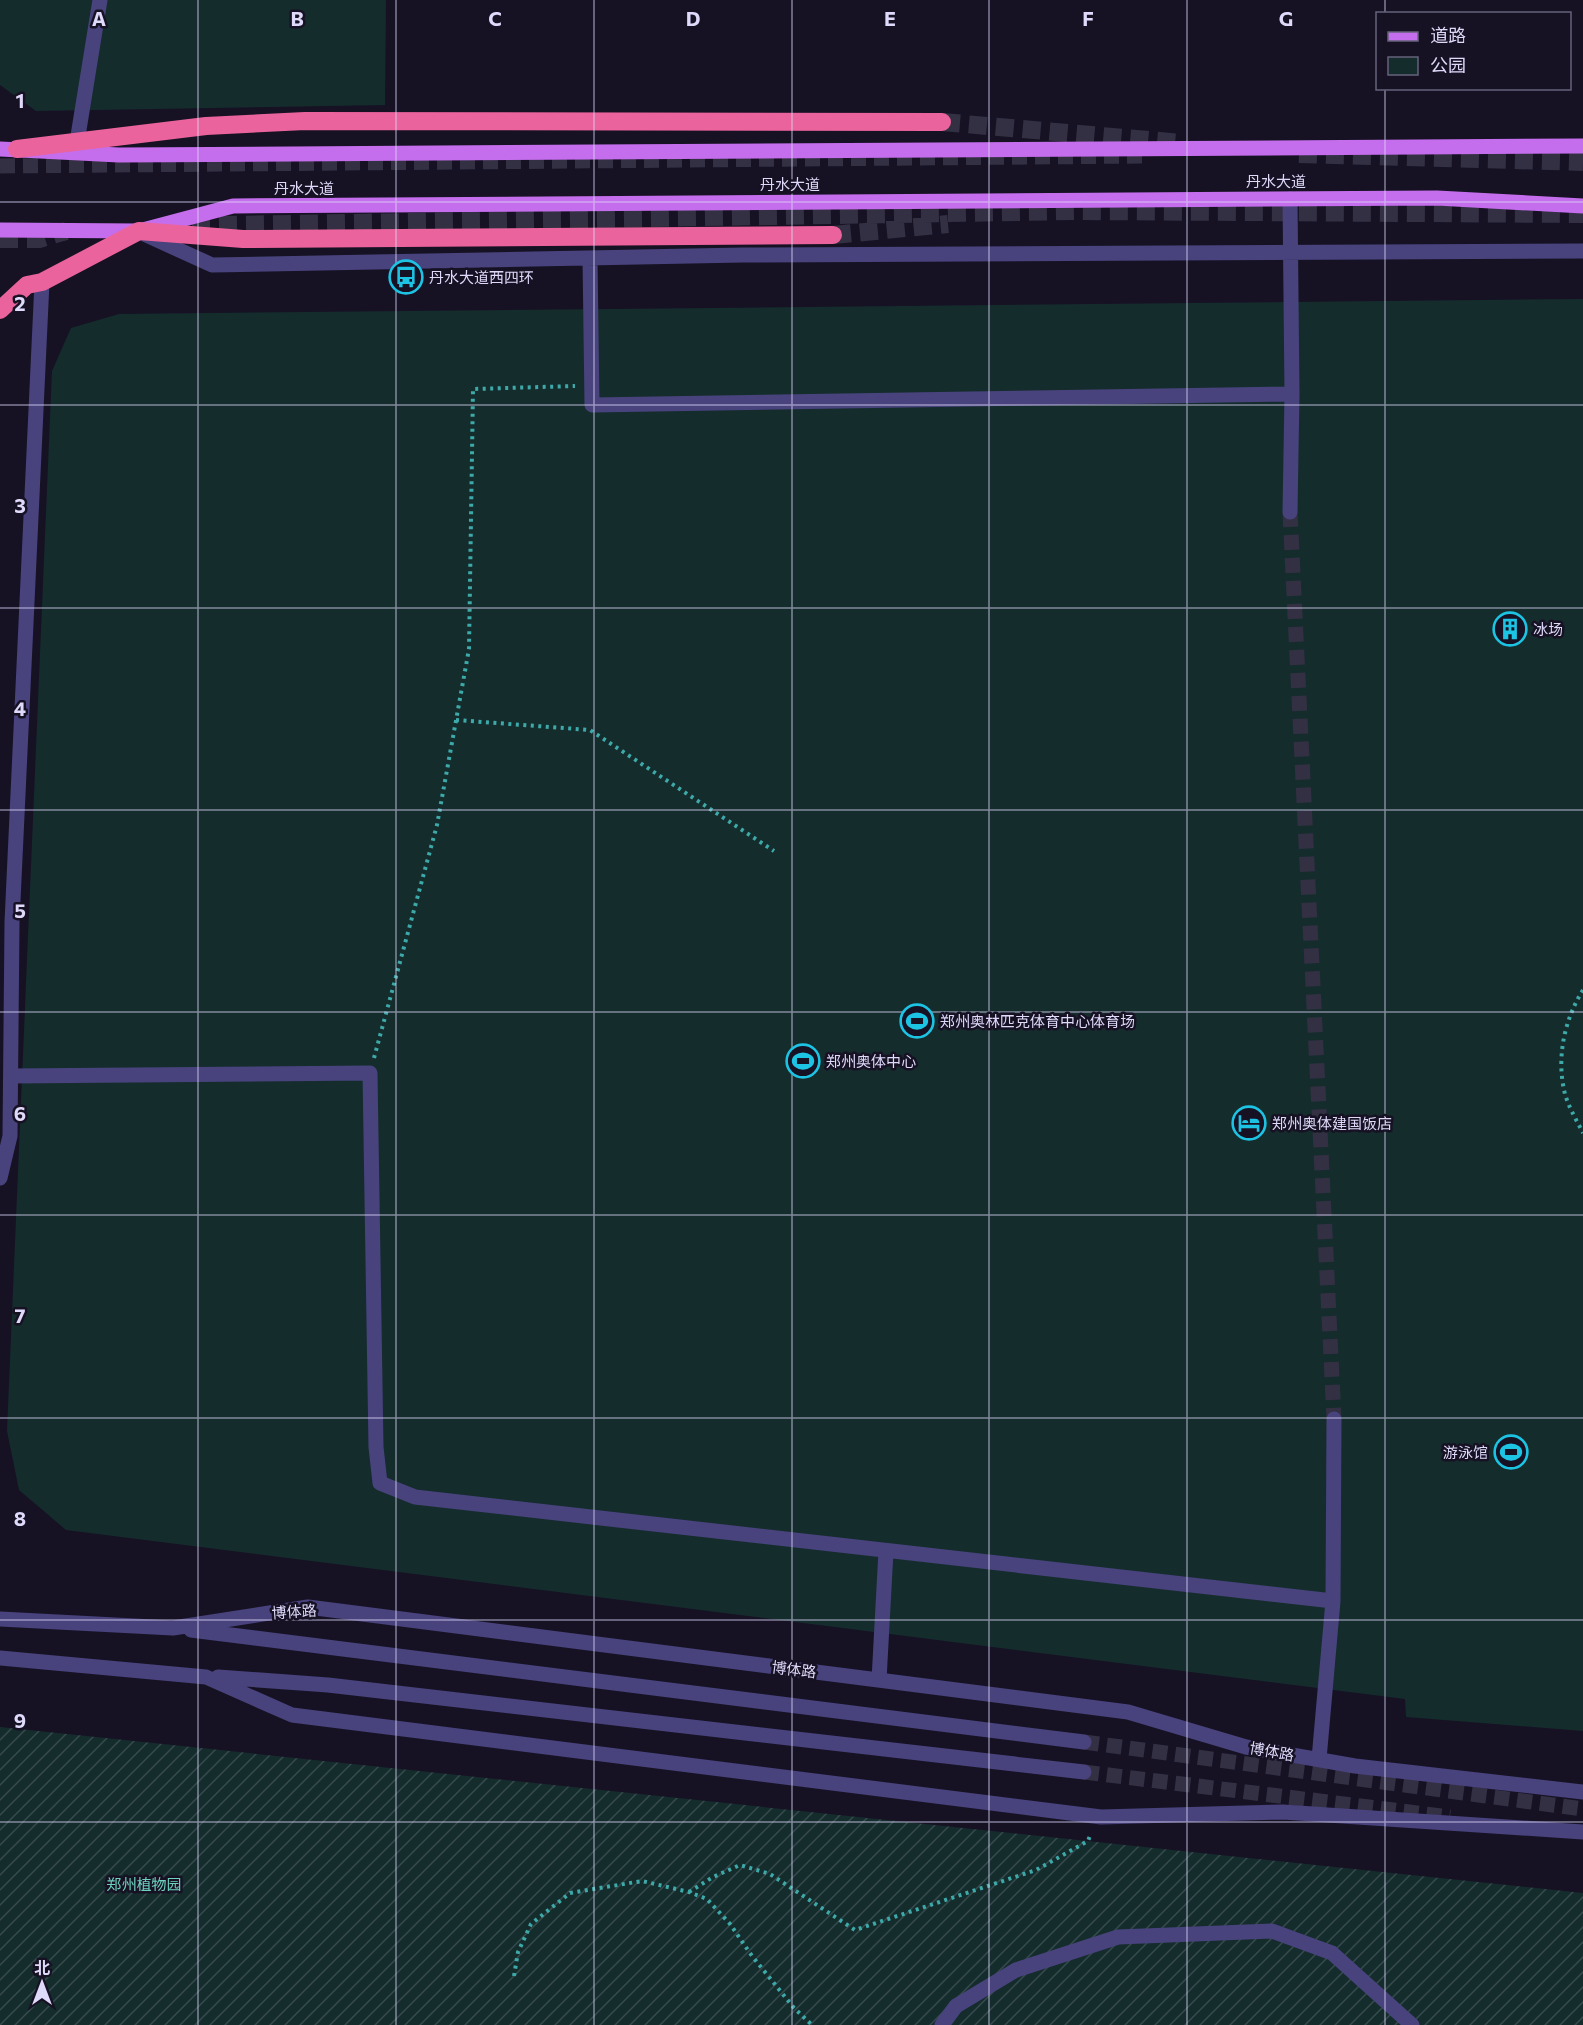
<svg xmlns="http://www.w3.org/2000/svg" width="1583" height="2025" viewBox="0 0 1583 2025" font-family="Commissioner,'Noto Sans SC',sans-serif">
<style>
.green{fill:#152c2d}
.garden{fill:url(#garden-furrows)}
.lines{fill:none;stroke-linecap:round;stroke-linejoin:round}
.minor-tunnel{stroke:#343044;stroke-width:15;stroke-dasharray:15 8;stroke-linecap:butt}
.major-tunnel{stroke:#343044;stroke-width:15;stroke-dasharray:15 8;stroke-linecap:butt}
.highway-tunnel{stroke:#343044;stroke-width:18;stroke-dasharray:18 9;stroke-linecap:butt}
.path{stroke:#3ea9a9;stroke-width:4;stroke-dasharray:3 4.5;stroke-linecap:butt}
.minor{stroke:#48437d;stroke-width:15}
.major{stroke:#c56eed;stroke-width:15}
.highway{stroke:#eb639c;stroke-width:18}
.grid{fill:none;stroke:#dfd9fa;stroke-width:1.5;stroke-opacity:0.55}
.labels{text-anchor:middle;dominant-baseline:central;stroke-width:5;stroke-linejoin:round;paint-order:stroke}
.street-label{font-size:15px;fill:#dfd9fa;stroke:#161224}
.poi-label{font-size:15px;fill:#dfd9fa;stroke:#161224;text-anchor:start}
.park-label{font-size:15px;fill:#6ed2bf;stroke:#161224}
.grid-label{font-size:20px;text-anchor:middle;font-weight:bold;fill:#dfd9fa;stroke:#161224;stroke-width:5;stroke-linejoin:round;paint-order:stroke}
</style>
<defs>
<pattern id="garden-furrows" width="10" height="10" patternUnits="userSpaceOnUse" patternTransform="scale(1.5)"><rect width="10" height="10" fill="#152c2d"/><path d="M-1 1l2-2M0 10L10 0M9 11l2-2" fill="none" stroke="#374a4c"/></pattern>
</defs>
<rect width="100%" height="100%" fill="#161224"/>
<path class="green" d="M 0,0 L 386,0 L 385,105 L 36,111 L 0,85 Z
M 1583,299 L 1583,1731 L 1406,1717 L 1405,1699 L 66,1530 L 19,1490 L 7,1431 L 52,371 L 71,328 L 119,314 Z"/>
<path class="garden" d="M 0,1727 L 1583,1893 L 1583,2025 L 0,2025 Z"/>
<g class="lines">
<path class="minor-tunnel" d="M 1290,512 L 1334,1419
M 1084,1742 L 1583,1809
M 1084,1772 L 1450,1817"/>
<path class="major-tunnel" d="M 0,166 L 1145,156"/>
<path class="highway-tunnel" d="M 942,122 L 1182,143
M 1299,154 L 1583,162
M 165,226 L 1076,211 L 1583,214
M 833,235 L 948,224
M 0,239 L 39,239 L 66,231"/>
<path class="path" d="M 456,720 L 590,730 L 774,851
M 1583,990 C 1564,1020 1556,1059 1565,1094 C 1569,1108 1577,1121 1583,1133
M 374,1058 L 437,825 L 469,649 L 473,389 L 575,386
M 689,1892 L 713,1877 L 740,1865 L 770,1874 L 855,1930 L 1036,1870 L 1088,1841 L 1091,1833
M 514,1976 L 518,1952 L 531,1924 L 570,1893 L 642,1881 L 689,1892 L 707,1899 L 730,1924 L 752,1956 L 794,2008 L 812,2025"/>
<path class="minor" d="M 77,142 L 100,0
M 1290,199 L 1292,394 L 1290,512
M 144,234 L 212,265 L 743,255 L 1583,251
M 590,258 L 592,405 L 1292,394
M 11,1076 L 370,1073 L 376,1447 L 380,1483 L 415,1497 L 1333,1601 L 1319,1759
M 0,1178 L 10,1136 L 12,922 L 42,282
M 1333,1601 L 1334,1419
M 0,1619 L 173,1628 L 308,1607 L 1128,1712 L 1246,1747 L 1355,1766 L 1583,1792
M 191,1630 L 1084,1742
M 0,1658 L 206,1677 L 292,1715 L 1101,1817 L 1283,1812 L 1583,1832
M 218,1677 L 328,1685 L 1084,1772
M 879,1680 L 886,1551
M 942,2025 L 956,2006 L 1016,1970 L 1118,1937 L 1272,1931 L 1332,1953 L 1412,2025"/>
<path class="major" d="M 0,149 L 119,155 L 1583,146
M 0,230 L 139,231 L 233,206 L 1437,198 L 1583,206"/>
<path class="highway" d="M 17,149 L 206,126 L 305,121 L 942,122
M 0,310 L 27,285 L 42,282 L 139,231 L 243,239 L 833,235"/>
</g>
<path class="grid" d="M 198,0 L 198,2025M 396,0 L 396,2025M 594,0 L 594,2025M 792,0 L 792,2025M 989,0 L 989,2025M 1187,0 L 1187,2025M 1385,0 L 1385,14M 1385,88 L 1385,2025M 0,202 L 1583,202M 0,405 L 1583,405M 0,608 L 1583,608M 0,810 L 1583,810M 0,1012 L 1583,1012M 0,1215 L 1583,1215M 0,1418 L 1583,1418M 0,1620 L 1583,1620M 0,1822 L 1583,1822"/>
<defs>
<g id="bus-ring" transform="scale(1.725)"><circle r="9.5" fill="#161224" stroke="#1dc3e3" stroke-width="1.5"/><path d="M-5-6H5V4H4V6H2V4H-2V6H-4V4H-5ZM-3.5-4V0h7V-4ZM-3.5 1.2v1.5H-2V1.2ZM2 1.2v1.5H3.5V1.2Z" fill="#1dc3e3"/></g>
<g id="building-ring" transform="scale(1.725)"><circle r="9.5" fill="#161224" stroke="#1dc3e3" stroke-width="1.5"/><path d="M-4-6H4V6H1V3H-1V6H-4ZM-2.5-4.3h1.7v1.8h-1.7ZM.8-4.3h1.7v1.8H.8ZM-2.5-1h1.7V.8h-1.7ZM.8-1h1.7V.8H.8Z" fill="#1dc3e3"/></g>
<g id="stadium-ring" transform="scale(1.725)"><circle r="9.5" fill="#161224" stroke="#1dc3e3" stroke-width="1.5"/><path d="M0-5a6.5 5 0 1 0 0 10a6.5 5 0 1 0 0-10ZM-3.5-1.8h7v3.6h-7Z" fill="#1dc3e3"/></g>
<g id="hotel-ring" transform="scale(1.725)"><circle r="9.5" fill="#161224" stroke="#1dc3e3" stroke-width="1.5"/><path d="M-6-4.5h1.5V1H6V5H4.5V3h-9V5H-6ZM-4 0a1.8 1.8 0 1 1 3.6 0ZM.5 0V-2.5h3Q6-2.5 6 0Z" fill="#1dc3e3"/></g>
</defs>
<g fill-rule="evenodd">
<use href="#bus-ring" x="406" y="277"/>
<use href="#building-ring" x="1510" y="629"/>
<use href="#stadium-ring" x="917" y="1021"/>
<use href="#stadium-ring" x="803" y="1061"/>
<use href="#hotel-ring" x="1249" y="1123"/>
<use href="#stadium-ring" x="1511" y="1452"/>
</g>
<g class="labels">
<g class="street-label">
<text x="1276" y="181">丹水大道</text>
<text x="790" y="184">丹水大道</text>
<text x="304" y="188">丹水大道</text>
<text transform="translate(294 1611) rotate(-4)">博体路</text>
<text transform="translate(794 1669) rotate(7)">博体路</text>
<text transform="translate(1272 1751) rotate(10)">博体路</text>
</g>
<g class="poi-label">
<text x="429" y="277">丹水大道西四环</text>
<text x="1533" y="629">冰场</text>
<text x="940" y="1021">郑州奥林匹克体育中心体育场</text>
<text x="826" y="1061">郑州奥体中心</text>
<text x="1272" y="1123">郑州奥体建国饭店</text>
<text x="1488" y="1452" text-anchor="end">游泳馆</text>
</g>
<g class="park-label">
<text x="144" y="1884">郑州植物园</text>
</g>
</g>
<g class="grid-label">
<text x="99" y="26">A</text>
<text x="297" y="26">B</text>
<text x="495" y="26">C</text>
<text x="693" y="26">D</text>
<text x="890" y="26">E</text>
<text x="1088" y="26">F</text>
<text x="1286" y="26">G</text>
<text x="20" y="108">1</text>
<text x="20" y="311">2</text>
<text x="20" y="513">3</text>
<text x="20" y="716">4</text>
<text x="20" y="918">5</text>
<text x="20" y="1121">6</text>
<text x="20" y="1323">7</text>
<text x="20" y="1526">8</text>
<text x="20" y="1728">9</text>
</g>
<rect x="1376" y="12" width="195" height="78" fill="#161224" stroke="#66627a" stroke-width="1.5"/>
<rect x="1388" y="32" width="30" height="9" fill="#c56eed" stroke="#66627a" stroke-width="1.5"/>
<text x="1430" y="42" font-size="18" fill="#dfd9fa">道路</text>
<rect x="1388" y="57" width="30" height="18" fill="#152c2d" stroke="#66627a" stroke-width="1.5"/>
<text x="1430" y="72" font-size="18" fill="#dfd9fa">公园</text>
<g transform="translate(42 1983)" stroke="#161224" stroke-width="4.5" paint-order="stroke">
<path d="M0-4.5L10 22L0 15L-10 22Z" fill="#dfd9fa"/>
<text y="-9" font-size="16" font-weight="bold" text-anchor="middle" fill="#dfd9fa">北</text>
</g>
</svg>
